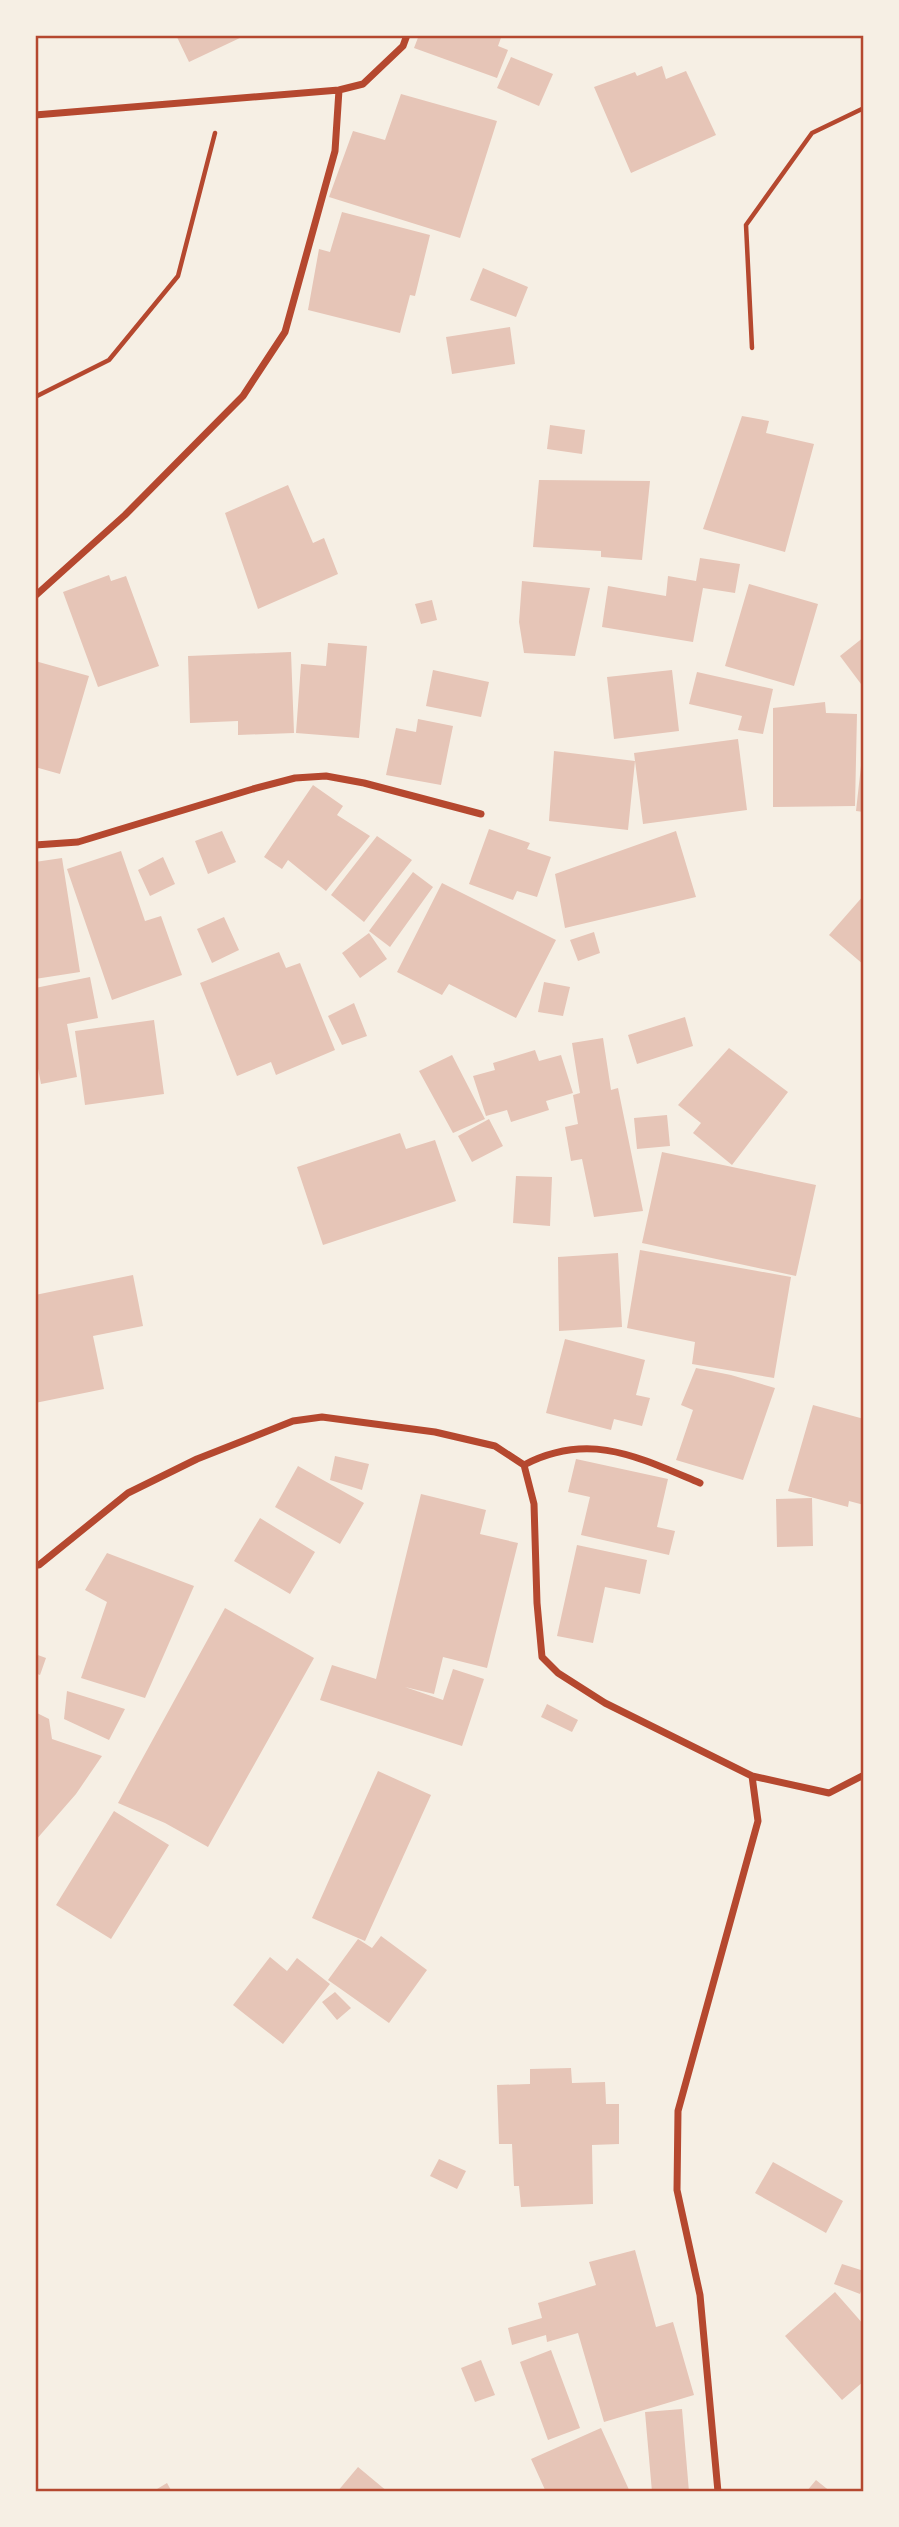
<svg xmlns="http://www.w3.org/2000/svg" width="899" height="2527" viewBox="0 0 899 2527" font-family="'DejaVu Sans',sans-serif">
<style>
.building{fill:#e6c5b7}
.lines{fill:none;stroke-linecap:round;stroke-linejoin:round}
.path{stroke:#b5482f;stroke-width:4.5}
.minor{stroke:#b5482f;stroke-width:7}
.neatline{fill:none;stroke:#b5482f;stroke-width:2.5}
</style>
<rect width="100%" height="100%" fill="#f6efe4"/>
<path class="building" d="M 176,35 L 241,35 L 242,37 L 189,62 Z
M 419,35 L 502,35 L 498,46 L 508,50 L 497,78 L 414,48 Z
M 511,57 L 553,74 L 539,106 L 497,88 Z
M 662,66 L 666,79 L 686,71 L 716,135 L 631,173 L 594,87 L 635,72 L 637,76 Z
M 401,94 L 497,121 L 460,238 L 329,197 L 353,131 L 385,140 Z
M 342,212 L 430,235 L 415,296 L 410,295 L 400,333 L 308,310 L 319,249 L 330,252 Z
M 483,268 L 528,287 L 516,317 L 470,300 Z
M 510,327 L 515,364 L 452,374 L 446,337 Z
M 742,416 L 769,421 L 766,433 L 814,444 L 785,552 L 703,529 Z
M 550,425 L 585,430 L 582,454 L 547,449 Z
M 539,480 L 650,481 L 642,560 L 601,557 L 601,551 L 533,547 Z
M 288,485 L 313,543 L 324,538 L 338,574 L 258,609 L 225,513 Z
M 700,558 L 740,564 L 735,593 L 703,588 L 693,642 L 602,627 L 608,586 L 666,596 L 668,576 L 696,581 Z
M 109,575 L 111,581 L 126,576 L 159,666 L 98,687 L 63,592 Z
M 522,581 L 590,588 L 575,656 L 524,653 L 519,622 Z
M 749,584 L 818,604 L 794,686 L 725,666 Z
M 432,600 L 437,620 L 421,624 L 415,604 Z
M 864,637 L 864,688 L 840,656 Z
M 328,643 L 367,646 L 359,738 L 296,733 L 301,664 L 326,666 Z
M 291,652 L 294,733 L 238,735 L 238,721 L 190,723 L 188,656 Z
M 35,661 L 89,676 L 60,774 L 35,767 Z
M 433,670 L 489,682 L 481,717 L 426,706 Z
M 672,670 L 679,731 L 614,739 L 607,677 Z
M 697,672 L 773,689 L 763,734 L 738,730 L 742,716 L 689,704 Z
M 825,702 L 826,713 L 857,714 L 855,806 L 773,807 L 773,708 Z
M 418,719 L 453,726 L 441,785 L 386,775 L 396,728 L 416,732 Z
M 738,739 L 747,810 L 643,824 L 634,753 Z
M 554,751 L 635,761 L 628,830 L 549,821 Z
M 862,757 L 864,757 L 864,812 L 856,811 Z
M 313,785 L 343,806 L 337,815 L 370,836 L 326,891 L 288,860 L 282,869 L 264,857 Z
M 489,829 L 530,843 L 527,849 L 551,857 L 537,897 L 517,891 L 513,900 L 469,884 Z
M 222,831 L 236,862 L 208,874 L 195,841 Z
M 676,831 L 696,897 L 565,928 L 555,874 Z
M 377,836 L 412,860 L 364,922 L 331,895 Z
M 121,851 L 145,921 L 161,916 L 182,975 L 112,1000 L 67,869 Z
M 163,857 L 175,884 L 150,896 L 138,870 Z
M 62,858 L 80,972 L 35,979 L 35,862 Z
M 413,872 L 433,887 L 390,947 L 369,931 Z
M 442,883 L 556,940 L 516,1018 L 449,984 L 442,995 L 397,972 Z
M 864,895 L 864,965 L 829,935 Z
M 224,917 L 239,950 L 212,963 L 197,929 Z
M 594,932 L 600,953 L 578,961 L 570,940 Z
M 369,933 L 387,959 L 360,978 L 342,953 Z
M 279,952 L 286,968 L 300,963 L 335,1050 L 276,1075 L 271,1062 L 237,1076 L 200,983 Z
M 90,977 L 98,1018 L 67,1024 L 77,1077 L 41,1084 L 35,1053 L 35,988 Z
M 544,982 L 570,987 L 563,1016 L 538,1012 Z
M 354,1003 L 367,1036 L 342,1045 L 328,1016 Z
M 685,1017 L 693,1046 L 637,1064 L 628,1035 Z
M 154,1020 L 164,1094 L 85,1105 L 75,1031 Z
M 603,1038 L 611,1090 L 618,1088 L 643,1211 L 594,1217 L 582,1159 L 571,1161 L 565,1127 L 578,1124 L 573,1095 L 580,1093 L 572,1043 Z
M 729,1048 L 788,1092 L 732,1165 L 693,1133 L 701,1123 L 678,1105 Z
M 535,1050 L 539,1061 L 561,1055 L 573,1093 L 546,1101 L 549,1110 L 511,1122 L 507,1110 L 486,1116 L 473,1076 L 495,1070 L 493,1063 Z
M 452,1055 L 485,1119 L 453,1133 L 419,1071 Z
M 667,1115 L 670,1146 L 637,1149 L 634,1118 Z
M 489,1119 L 503,1146 L 472,1162 L 458,1136 Z
M 400,1133 L 406,1149 L 435,1140 L 456,1201 L 323,1245 L 297,1167 Z
M 662,1152 L 816,1185 L 796,1276 L 642,1243 Z
M 516,1176 L 552,1177 L 550,1226 L 513,1223 Z
M 640,1250 L 791,1277 L 774,1378 L 692,1364 L 695,1342 L 627,1328 Z
M 618,1253 L 622,1327 L 559,1331 L 558,1257 Z
M 133,1275 L 143,1326 L 93,1336 L 104,1389 L 35,1403 L 35,1295 Z
M 565,1339 L 645,1360 L 636,1395 L 650,1398 L 642,1426 L 614,1419 L 611,1430 L 546,1413 Z
M 696,1368 L 731,1375 L 775,1388 L 743,1480 L 676,1460 L 693,1410 L 681,1405 Z
M 813,1405 L 864,1419 L 864,1505 L 849,1501 L 848,1507 L 788,1491 Z
M 335,1456 L 369,1464 L 362,1490 L 330,1480 Z
M 576,1459 L 668,1479 L 657,1527 L 675,1531 L 669,1555 L 581,1535 L 590,1497 L 568,1492 Z
M 298,1466 L 364,1503 L 340,1544 L 275,1507 Z
M 421,1494 L 486,1510 L 480,1534 L 518,1543 L 487,1668 L 443,1657 L 434,1694 L 405,1687 L 443,1700 L 453,1669 L 484,1679 L 462,1746 L 320,1700 L 332,1665 L 376,1679 Z
M 812,1498 L 813,1546 L 777,1547 L 776,1499 Z
M 260,1518 L 315,1552 L 290,1594 L 234,1561 Z
M 577,1545 L 647,1560 L 640,1594 L 605,1587 L 593,1643 L 557,1636 Z
M 107,1553 L 194,1586 L 145,1698 L 81,1678 L 107,1602 L 85,1590 Z
M 225,1608 L 314,1658 L 208,1847 L 165,1823 L 118,1803 Z
M 35,1654 L 46,1658 L 40,1675 L 35,1673 Z
M 67,1691 L 125,1709 L 109,1740 L 64,1719 Z
M 547,1704 L 578,1720 L 572,1732 L 541,1717 Z
M 35,1712 L 49,1719 L 52,1739 L 102,1756 L 76,1794 L 35,1841 Z
M 378,1771 L 431,1795 L 365,1941 L 312,1918 Z
M 114,1811 L 169,1845 L 111,1939 L 56,1905 Z
M 381,1936 L 427,1970 L 389,2023 L 328,1980 L 358,1939 L 372,1948 Z
M 270,1957 L 287,1971 L 297,1958 L 330,1984 L 283,2044 L 233,2005 Z
M 335,1992 L 351,2008 L 337,2020 L 322,2002 Z
M 571,2068 L 572,2083 L 605,2082 L 606,2104 L 619,2104 L 619,2144 L 592,2145 L 593,2204 L 521,2207 L 519,2186 L 514,2186 L 512,2144 L 499,2144 L 497,2085 L 530,2084 L 530,2069 Z
M 439,2159 L 466,2171 L 457,2189 L 430,2176 Z
M 773,2162 L 843,2201 L 826,2233 L 755,2193 Z
M 635,2250 L 656,2327 L 673,2322 L 694,2395 L 604,2422 L 578,2333 L 547,2342 L 546,2335 L 512,2345 L 508,2328 L 542,2318 L 538,2303 L 596,2285 L 589,2262 Z
M 842,2264 L 864,2271 L 864,2283 L 860,2294 L 834,2284 Z
M 835,2292 L 864,2325 L 864,2381 L 842,2400 L 785,2336 Z
M 551,2350 L 580,2428 L 548,2440 L 520,2362 Z
M 481,2360 L 495,2395 L 475,2402 L 461,2368 Z
M 682,2409 L 689,2492 L 652,2492 L 645,2412 Z
M 601,2428 L 630,2492 L 546,2492 L 531,2459 Z
M 358,2467 L 388,2492 L 337,2492 Z
M 816,2480 L 831,2492 L 806,2492 Z
M 167,2483 L 172,2492 L 152,2492 Z"/>
<g class="lines">
<path class="path" d="M 752,348 L 746,225 L 812,133 L 864,108
M 35,397 L 109,360 L 178,276 L 215,133"/>
<path class="minor" d="M 35,115 L 339,90 L 363,84 L 403,46 L 407,35
M 35,596 L 125,515 L 243,396 L 285,332 L 335,151 L 339,90
M 35,845 L 78,842 L 253,789 L 295,778 L 326,776 L 364,783 L 481,814
M 524,1465 L 534,1504 L 537,1603 L 542,1657 L 558,1673 L 605,1703 L 752,1776 L 758,1821 L 678,2111 L 677,2190 L 700,2295 L 718,2492
M 35,1565 L 39,1565 L 128,1493 L 197,1459 L 293,1421 L 322,1417 L 435,1432 L 495,1446 L 524,1465 C 589,1431 638,1457 700,1483
M 752,1776 L 829,1793 L 864,1775"/>
</g>
<rect width="899" height="2527" fill="none" stroke="#f6efe4" stroke-width="74"/>
<rect x="37" y="37" width="825" height="2453" class="neatline"/>
</svg>
